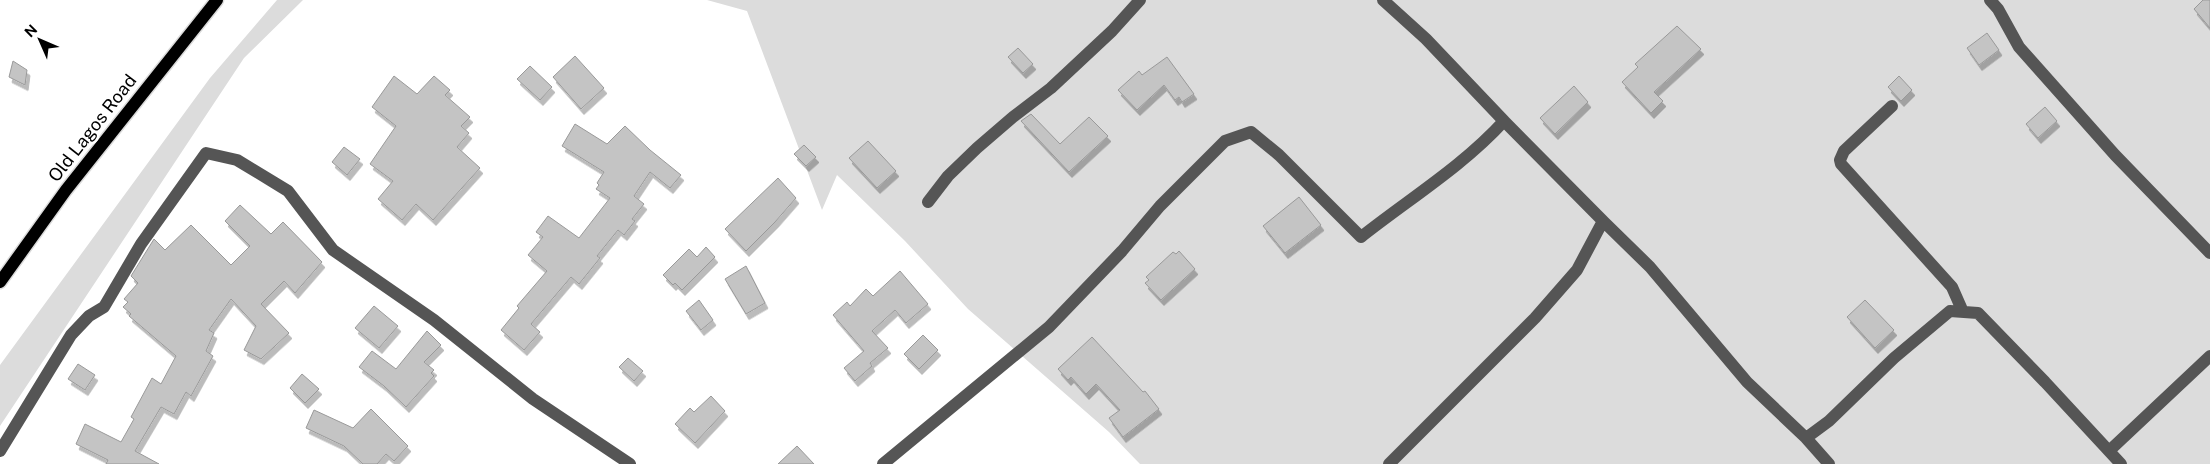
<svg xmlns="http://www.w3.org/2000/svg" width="2210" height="464" viewBox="0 0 2210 464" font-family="'Public Sans',sans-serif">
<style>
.green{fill:#dcdcdc}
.building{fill:#c4c4c4;stroke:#999;filter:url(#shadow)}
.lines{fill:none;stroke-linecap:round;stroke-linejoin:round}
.major-casing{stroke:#dbdbdb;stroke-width:15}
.minor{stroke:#555;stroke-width:12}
.major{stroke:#000;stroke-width:12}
.labels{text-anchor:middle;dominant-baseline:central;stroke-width:5;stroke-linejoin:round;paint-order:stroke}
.street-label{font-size:18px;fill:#000;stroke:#fff}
</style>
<defs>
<filter id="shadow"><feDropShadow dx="3" dy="5.5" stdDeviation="0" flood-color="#0004"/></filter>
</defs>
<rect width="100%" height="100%" fill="#fff"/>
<path class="green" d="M 277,0 L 303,0 L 244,58 L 0,426 L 0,365 L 210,78 Z
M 707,0 L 2210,0 L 2210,464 L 1140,464 L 1109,432 L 968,309 L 905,241 L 837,175 L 822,210 L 747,11 Z"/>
<path class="building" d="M 2203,0 L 2210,0 L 2210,28 L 2194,9 Z
M 1677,26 L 1701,49 L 1654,92 L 1663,101 L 1651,113 L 1622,82 L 1638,67 L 1635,64 Z
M 1987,33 L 1999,50 L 1979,65 L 1967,48 Z
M 1018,48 L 1033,64 L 1023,73 L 1008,57 Z
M 575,56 L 604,88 L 581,109 L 553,77 Z
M 1167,57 L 1194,94 L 1182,102 L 1179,97 L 1175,100 L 1164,85 L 1137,110 L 1118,90 L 1139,71 L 1142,75 Z
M 13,61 L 27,70 L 25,85 L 9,77 Z
M 530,66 L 552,87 L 540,100 L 517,79 Z
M 394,76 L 417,94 L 434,76 L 450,90 L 445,95 L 470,117 L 461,126 L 469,133 L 457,147 L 480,168 L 433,220 L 416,204 L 402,220 L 378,199 L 393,181 L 370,164 L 396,126 L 372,107 Z
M 1899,76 L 1912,90 L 1901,101 L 1888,87 Z
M 1574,86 L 1588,102 L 1555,134 L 1540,118 Z
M 2045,107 L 2057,121 L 2038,138 L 2026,124 Z
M 1031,114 L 1060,144 L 1089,117 L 1108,136 L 1069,172 L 1021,121 Z
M 575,124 L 607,144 L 625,126 L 650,150 L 681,175 L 670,188 L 650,172 L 634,196 L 644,204 L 632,219 L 635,221 L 624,235 L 618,230 L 597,256 L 600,258 L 579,284 L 571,277 L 531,324 L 540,332 L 524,350 L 501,330 L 519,308 L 517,306 L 547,271 L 528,255 L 543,237 L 536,232 L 548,216 L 579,238 L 610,198 L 596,189 L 599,185 L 597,183 L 604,172 L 562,146 Z
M 868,141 L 896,171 L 877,188 L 849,158 Z
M 804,145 L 816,157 L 806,166 L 794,154 Z
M 344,147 L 360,159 L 347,175 L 332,162 Z
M 778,178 L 796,198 L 775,222 L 746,251 L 725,229 Z
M 1299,197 L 1321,225 L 1285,253 L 1263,226 Z
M 240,205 L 271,234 L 283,222 L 322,262 L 295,293 L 284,281 L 261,304 L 289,333 L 261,359 L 244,350 L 256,326 L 231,299 L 209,330 L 214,333 L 206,351 L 213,356 L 191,396 L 186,392 L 174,414 L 161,407 L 135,451 L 159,464 L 106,464 L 108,460 L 76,444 L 85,424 L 121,442 L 134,419 L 131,417 L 152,378 L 161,384 L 176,356 L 129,316 L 131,314 L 123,307 L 128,302 L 124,299 L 138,283 L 131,276 L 154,239 L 165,250 L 191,225 L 231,265 L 250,246 L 225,221 Z
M 706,247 L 715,257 L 682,290 L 675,283 L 673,285 L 663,275 L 689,249 L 697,257 Z
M 1179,251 L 1195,269 L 1161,300 L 1145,283 L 1149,280 L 1146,277 L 1173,252 L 1176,254 Z
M 746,266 L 765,303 L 746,314 L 725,279 Z
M 900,271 L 928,304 L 906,323 L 895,310 L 872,331 L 888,348 L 870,363 L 872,366 L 855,381 L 844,368 L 864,351 L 833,315 L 847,302 L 850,306 L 866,289 L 873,296 Z
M 699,300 L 713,320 L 701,330 L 686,311 Z
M 1865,300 L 1894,330 L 1875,348 L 1847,317 Z
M 374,306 L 398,326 L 379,348 L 355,328 Z
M 427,331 L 441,345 L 424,362 L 434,370 L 431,373 L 434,376 L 406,407 L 384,386 L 359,367 L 372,351 L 396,369 Z
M 923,335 L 938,350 L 919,369 L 904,354 Z
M 1092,337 L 1143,392 L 1145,391 L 1159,409 L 1123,437 L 1109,418 L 1120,410 L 1096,384 L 1086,394 L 1071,377 L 1068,380 L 1058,369 Z
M 628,358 L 643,371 L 634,381 L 619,367 Z
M 78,364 L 95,375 L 85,390 L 68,379 Z
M 302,374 L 319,389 L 305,403 L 290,388 Z
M 711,396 L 725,411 L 695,443 L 675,424 L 690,408 L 694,412 Z
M 371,409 L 408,446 L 394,461 L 386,454 L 377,464 L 363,464 L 344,446 L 306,428 L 314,410 L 353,428 Z
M 797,446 L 814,464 L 778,464 Z"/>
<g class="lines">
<g class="major-casing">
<path id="major" d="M 0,282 L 66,190 L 217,0"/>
</g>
<path class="minor" d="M 1990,0 L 1998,9 L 2019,47 L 2115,155 L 2210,253
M 1892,106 L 1844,151 L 1840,160 L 1841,164 L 1952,287 L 1963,312
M 928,202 L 948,176 L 977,148 L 1013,117 L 1051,88 L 1112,31 L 1140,0
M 1603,221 L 1650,267 L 1747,382 L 1806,438 L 1829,421 L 1894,358 L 1950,311 L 1978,313 L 2045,382 L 2121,464
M 1806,438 L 1829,464
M 0,451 L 71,335 L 89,316 L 104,307 L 141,244 L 206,153 L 237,160 L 288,191 L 333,250 L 434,320 L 533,399 L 630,464
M 2109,451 L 2210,356
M 883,464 L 1049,327 L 1122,251 L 1160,206 L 1225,141 L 1251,132 L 1279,155 L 1361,237 C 1409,199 1463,166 1504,121 L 1426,39 L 1383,0
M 1389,464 L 1535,318 L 1577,270 L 1603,221 L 1504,121"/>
<use href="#major" class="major"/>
</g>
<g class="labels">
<g class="street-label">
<text transform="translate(92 128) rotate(-52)">Old Lagos Road</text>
</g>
</g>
<g transform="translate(40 40) rotate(315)" stroke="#ffffff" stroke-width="4" paint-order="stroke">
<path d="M0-4L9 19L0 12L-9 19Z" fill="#000000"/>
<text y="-8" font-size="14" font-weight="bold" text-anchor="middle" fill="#000000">N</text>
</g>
</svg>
